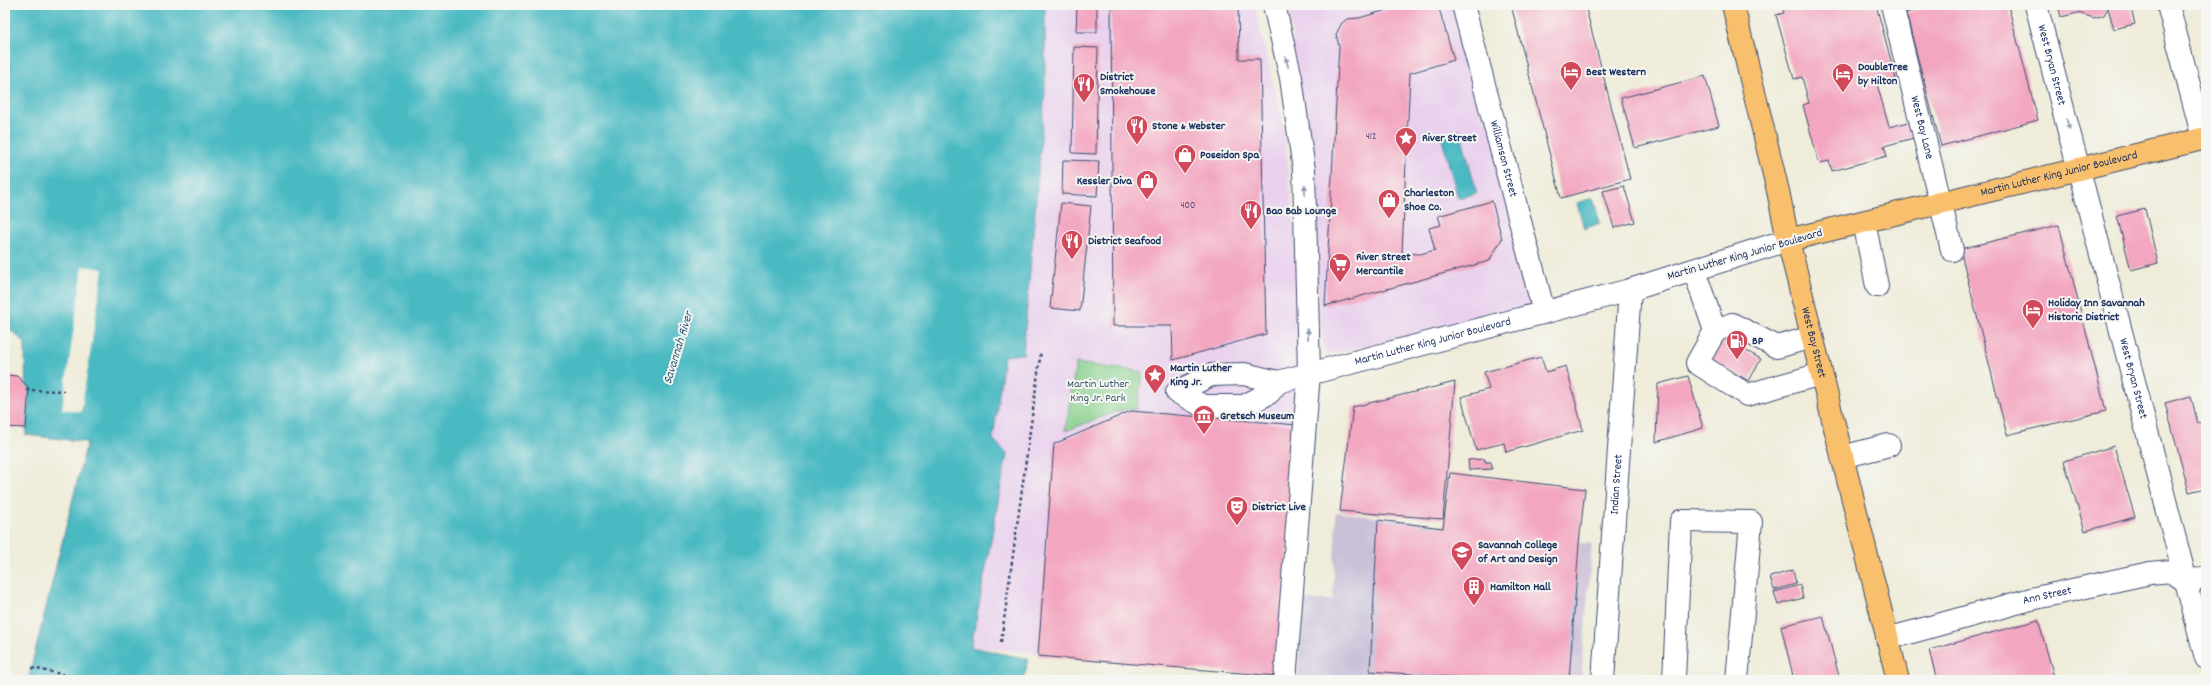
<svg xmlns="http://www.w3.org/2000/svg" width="2211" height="685" viewBox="0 0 2211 685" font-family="Dekko,sans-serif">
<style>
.built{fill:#e9d1ed}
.industrial{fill:#c9bfd7}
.green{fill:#86cf8b;stroke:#507f74}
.water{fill:#4ab9c2;stroke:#327490}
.pier{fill:#efecd9}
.building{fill:#f3a6c0}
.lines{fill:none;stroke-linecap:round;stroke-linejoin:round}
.minor-casing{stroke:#3b4b70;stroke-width:24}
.major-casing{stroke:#3b4b70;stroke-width:24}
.path{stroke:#3b4b70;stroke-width:2.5;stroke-dasharray:3 3;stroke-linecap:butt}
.minor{stroke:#fff;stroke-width:22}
.major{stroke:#f8bf6c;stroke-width:22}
.oneway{fill:#8d97ae}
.labels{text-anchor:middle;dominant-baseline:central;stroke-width:4;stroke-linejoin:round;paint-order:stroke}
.number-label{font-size:10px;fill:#514d76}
.street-label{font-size:12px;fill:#1b2f5e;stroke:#f6f6f2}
.poi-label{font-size:12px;font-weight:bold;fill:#1b2f5e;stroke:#f6f6f2;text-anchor:start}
.park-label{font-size:12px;fill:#365769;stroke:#f6f6f2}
.water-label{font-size:13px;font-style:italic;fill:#29587c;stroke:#f6f6f2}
</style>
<rect width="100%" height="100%" fill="#f6f6f2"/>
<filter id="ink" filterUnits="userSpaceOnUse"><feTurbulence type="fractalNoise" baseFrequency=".025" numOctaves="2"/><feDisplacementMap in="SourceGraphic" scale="8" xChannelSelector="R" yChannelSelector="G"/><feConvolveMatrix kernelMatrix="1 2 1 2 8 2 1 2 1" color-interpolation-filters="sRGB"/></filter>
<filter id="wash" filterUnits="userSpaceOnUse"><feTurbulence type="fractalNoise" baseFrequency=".012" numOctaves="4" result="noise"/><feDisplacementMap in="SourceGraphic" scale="16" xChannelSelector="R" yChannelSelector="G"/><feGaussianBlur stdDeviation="0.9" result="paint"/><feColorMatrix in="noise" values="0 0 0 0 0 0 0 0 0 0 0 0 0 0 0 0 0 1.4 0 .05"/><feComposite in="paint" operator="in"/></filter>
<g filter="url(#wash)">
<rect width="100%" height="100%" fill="#efecd9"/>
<path class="built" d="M 1045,5 L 1254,5 L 1284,127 L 1309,373 L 1269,673 L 971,647 L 1007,455 L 993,439 L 1004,355 L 1023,353 L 1045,91 Z
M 1289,5 L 1469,5 L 1544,312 L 1324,355 Z"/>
<path class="industrial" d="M 1336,512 L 1592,544 L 1581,680 L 1297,680 L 1304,600 L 1333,600 Z"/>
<path class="green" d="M 1076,363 L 1143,372 L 1137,409 L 1121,410 L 1065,431 Z"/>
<path class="water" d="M 5,5 L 1045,5 L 1045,91 L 1023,354 L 1004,356 L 993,439 L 1007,454 L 971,647 L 1028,659 L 1024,680 L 28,680 L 87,442 L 26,435 L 25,343 L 12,331 L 5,333 Z
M 1460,130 L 1477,193 L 1458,198 L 1441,136 Z
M 1593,198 L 1600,223 L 1584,229 L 1577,203 Z"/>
<path class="pier" d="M 83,266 L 103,269 L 81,412 L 62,409 Z"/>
<g id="blocks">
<path class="building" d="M 1077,5 L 1097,5 L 1097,32 L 1076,32 Z
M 1111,5 L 1238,5 L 1239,59 L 1260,59 L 1266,334 L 1173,360 L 1172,326 L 1113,326 Z
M 1404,5 L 1438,5 L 1454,60 L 1410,73 L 1402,253 L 1420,254 L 1435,250 L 1429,228 L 1441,225 L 1438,216 L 1492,201 L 1502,239 L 1489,261 L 1325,306 L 1339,46 L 1336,34 L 1342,23 L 1347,19 L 1359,18 Z
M 1511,5 L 1585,5 L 1630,179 L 1561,198 Z
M 1782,5 L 1876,5 L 1896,79 L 1877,84 L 1889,127 L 1909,122 L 1914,138 L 1884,146 L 1887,156 L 1832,171 L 1829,161 L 1819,163 L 1803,105 L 1809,103 L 1802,77 L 1794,79 L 1776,15 L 1784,13 Z
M 1935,5 L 2008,5 L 2038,120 L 1941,146 L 1906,13 Z
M 2058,5 L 2130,5 L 2135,24 L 2114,29 L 2108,8 L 2104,15 L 2094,18 L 2078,13 L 2061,17 Z
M 1074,47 L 1098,48 L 1096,154 L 1072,153 Z
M 1705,76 L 1719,126 L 1635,148 L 1621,98 Z
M 1063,160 L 1099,161 L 1097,196 L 1062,194 Z
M 1624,186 L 1635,222 L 1614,228 L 1603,191 Z
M 1061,203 L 1091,206 L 1080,311 L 1050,308 Z
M 2145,209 L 2158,263 L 2131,270 L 2117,216 Z
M 2059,225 L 2106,411 L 2007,435 L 1960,249 Z
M 1721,337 L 1761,359 L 1749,381 L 1709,360 Z
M 1541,357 L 1546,372 L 1566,366 L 1583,430 L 1506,452 L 1504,443 L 1476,450 L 1461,397 L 1489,389 L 1484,372 Z
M 5,375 L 17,376 L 29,388 L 26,428 L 5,427 Z
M 1688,376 L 1703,428 L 1656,442 L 1658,384 Z
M 1455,382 L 1443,519 L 1340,511 L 1353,407 Z
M 2191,396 L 2198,424 L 2206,422 L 2206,488 L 2189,492 L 2165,403 Z
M 1131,411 L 1297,425 L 1277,676 L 1038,656 L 1054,444 Z
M 2114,446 L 2135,517 L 2085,531 L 2064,461 Z
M 1485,459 L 1485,462 L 1491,462 L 1492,469 L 1469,470 L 1468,460 Z
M 1450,473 L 1585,489 L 1579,544 L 1569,680 L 1492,680 L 1370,671 L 1378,520 L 1443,528 Z
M 1793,570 L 1796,584 L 1774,590 L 1770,577 Z
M 1800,585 L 1803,598 L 1778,605 L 1774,592 Z
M 1823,616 L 1840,680 L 1794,680 L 1781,626 Z
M 2038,620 L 2055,680 L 1937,680 L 1929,650 Z"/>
</g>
</g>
<g filter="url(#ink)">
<use href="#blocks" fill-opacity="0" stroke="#3b4b70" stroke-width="1"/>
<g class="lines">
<g class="minor-casing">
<g id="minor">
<path d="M 1274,5 L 1291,78 L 1304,170 L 1309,373 L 1285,680"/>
<path id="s1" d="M 1463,5 L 1544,312"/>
<path id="s2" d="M 1892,5 L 1952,250"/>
<path id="s3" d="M 2036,5 L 2206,658"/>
<path d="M 2168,5 L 2203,138"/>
<path d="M 1864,222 L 1877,286"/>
<path d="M 1694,270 L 1715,331"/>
<path d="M 1812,337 L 1777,347 L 1732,324 L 1715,331 L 1697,363 L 1747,395 L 1821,374"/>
<path id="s4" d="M 1278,382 L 1269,393 L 1244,406 L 1203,406 L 1177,392 L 1211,375 L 1244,374 L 1278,382 L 1630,290 L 1788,240"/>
<path d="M 1842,457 L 1889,445"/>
<path id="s5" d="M 1887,639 L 2031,599 L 2150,573 L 2171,571 L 2187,582 L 2206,577"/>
<path id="s6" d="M 1603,680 L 1630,290"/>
<path d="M 1674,680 L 1681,521 L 1751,522 L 1737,680"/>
</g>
</g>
<g class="major-casing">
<g id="major">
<path id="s7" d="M 1733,5 L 1778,191 L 1788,240 L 1898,680"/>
<path id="s8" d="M 1788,240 L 2206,138"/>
</g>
</g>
<path class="path" d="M 26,390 L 64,391
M 1001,642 L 1041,351
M 32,668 L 90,680"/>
<use href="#minor" class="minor"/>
<use href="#major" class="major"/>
</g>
<defs><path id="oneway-solid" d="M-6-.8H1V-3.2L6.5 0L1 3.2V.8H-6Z"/></defs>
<g class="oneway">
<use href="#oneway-solid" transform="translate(1287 62) rotate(-103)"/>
<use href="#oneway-solid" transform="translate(2068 124) rotate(75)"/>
<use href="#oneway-solid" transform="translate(1305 190) rotate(-91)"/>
<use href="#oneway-solid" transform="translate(1308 334) rotate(-92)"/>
</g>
</g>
<defs>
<g id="hotel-pin" transform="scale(1.15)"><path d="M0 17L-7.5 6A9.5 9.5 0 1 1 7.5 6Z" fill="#d1495b" stroke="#f6f6f2"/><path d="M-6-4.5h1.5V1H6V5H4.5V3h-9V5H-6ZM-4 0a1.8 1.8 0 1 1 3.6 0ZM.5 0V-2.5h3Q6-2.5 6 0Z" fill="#fff"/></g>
<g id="restaurant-pin" transform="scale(1.15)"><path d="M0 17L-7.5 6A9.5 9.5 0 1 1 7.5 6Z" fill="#d1495b" stroke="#f6f6f2"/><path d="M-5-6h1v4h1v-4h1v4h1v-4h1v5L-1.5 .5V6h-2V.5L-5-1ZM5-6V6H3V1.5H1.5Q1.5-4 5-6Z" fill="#fff"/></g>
<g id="sight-pin" transform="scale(1.15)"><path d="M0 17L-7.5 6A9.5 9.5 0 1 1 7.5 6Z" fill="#d1495b" stroke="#f6f6f2"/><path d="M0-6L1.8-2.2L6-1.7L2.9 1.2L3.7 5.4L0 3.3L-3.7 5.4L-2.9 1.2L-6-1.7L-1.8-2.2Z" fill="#fff"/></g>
<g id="shop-pin" transform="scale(1.15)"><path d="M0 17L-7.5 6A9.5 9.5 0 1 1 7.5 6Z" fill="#d1495b" stroke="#f6f6f2"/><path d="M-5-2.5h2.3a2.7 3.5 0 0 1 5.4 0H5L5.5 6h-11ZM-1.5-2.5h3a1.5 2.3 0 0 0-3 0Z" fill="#fff"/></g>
<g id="supermarket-pin" transform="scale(1.15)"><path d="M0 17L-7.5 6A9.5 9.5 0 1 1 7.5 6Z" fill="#d1495b" stroke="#f6f6f2"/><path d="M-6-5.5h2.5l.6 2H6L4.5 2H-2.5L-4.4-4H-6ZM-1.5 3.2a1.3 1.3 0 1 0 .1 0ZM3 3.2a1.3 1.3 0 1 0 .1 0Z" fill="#fff"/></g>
<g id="fuel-pin" transform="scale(1.15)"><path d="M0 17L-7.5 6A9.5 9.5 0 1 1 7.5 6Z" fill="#d1495b" stroke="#f6f6f2"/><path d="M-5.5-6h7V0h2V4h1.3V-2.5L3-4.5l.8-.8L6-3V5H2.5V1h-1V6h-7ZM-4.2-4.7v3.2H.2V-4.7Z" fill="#fff"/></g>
<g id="museum-pin" transform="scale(1.15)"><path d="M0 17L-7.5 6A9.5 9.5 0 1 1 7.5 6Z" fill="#d1495b" stroke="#f6f6f2"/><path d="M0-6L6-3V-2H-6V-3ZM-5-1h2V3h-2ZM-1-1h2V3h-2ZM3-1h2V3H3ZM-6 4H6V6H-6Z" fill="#fff"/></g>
<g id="theatre-pin" transform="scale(1.15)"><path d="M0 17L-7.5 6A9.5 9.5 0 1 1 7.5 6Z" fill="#d1495b" stroke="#f6f6f2"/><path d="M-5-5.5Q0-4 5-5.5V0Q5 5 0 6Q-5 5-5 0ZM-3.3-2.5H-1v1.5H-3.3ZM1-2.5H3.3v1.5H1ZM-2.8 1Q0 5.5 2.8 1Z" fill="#fff"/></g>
<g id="university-pin" transform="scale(1.15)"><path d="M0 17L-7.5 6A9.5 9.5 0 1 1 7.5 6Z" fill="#d1495b" stroke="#f6f6f2"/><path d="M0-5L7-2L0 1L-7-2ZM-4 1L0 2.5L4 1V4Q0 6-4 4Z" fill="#fff"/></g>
<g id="building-pin" transform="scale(1.15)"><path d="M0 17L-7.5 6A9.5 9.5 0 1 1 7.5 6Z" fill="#d1495b" stroke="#f6f6f2"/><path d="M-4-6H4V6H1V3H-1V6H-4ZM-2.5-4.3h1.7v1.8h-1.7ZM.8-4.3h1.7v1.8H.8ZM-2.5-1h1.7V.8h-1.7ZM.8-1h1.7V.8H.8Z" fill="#fff"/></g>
</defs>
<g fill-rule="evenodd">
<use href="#hotel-pin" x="1571" y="72"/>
<use href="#hotel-pin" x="1843" y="74"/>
<use href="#restaurant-pin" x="1084" y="84"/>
<use href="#restaurant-pin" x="1137" y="126"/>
<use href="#sight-pin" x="1406" y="138"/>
<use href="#shop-pin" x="1185" y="155"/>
<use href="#shop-pin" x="1147" y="181"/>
<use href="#shop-pin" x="1389" y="200"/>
<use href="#restaurant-pin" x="1251" y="211"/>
<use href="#restaurant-pin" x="1072" y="241"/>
<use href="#supermarket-pin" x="1340" y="264"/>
<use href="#hotel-pin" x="2033" y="310"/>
<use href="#fuel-pin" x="1737" y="341"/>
<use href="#sight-pin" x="1155" y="375"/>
<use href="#museum-pin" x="1204" y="416"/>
<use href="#theatre-pin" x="1237" y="507"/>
<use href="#university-pin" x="1462" y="552"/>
<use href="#building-pin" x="1474" y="587"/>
</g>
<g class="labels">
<g class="number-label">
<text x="1371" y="137">412</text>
<text x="1188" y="206">400</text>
</g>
<g class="street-label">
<text stroke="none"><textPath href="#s3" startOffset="62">West Bryan Street</textPath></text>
<text stroke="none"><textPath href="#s2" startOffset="126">West Bay Lane</textPath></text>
<text stroke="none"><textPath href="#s1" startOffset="159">Williamson Street</textPath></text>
<text stroke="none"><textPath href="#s8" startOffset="279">Martin Luther King Junior Boulevard</textPath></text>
<text transform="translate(1745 255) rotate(-16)">Martin Luther King Junior Boulevard</text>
<text stroke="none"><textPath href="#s4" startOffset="379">Martin Luther King Junior Boulevard</textPath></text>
<text stroke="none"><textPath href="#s7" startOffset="347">West Bay Street</textPath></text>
<text stroke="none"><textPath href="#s3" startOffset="386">West Bryan Street</textPath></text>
<text stroke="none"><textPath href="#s6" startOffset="196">Indian Street</textPath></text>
<text stroke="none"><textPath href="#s5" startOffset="166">Ann Street</textPath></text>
</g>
<g class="poi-label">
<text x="1858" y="67">DoubleTree<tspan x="1858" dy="14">by Hilton</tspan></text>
<text x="1586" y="72">Best Western</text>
<text x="1100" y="77">District<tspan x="1100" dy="14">Smokehouse</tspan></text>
<text x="1152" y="126">Stone &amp; Webster</text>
<text x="1422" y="138">River Street</text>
<text x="1200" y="155">Poseidon Spa</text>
<text x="1132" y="181" text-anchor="end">Kessler Diva</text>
<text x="1404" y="193">Charleston<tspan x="1404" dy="14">Shoe Co.</tspan></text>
<text x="1266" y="211">Bao Bab Lounge</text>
<text x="1088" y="241">District Seafood</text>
<text x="1356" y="257">River Street<tspan x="1356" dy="14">Mercantile</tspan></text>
<text x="2048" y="303">Holiday Inn Savannah<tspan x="2048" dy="14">Historic District</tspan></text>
<text x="1752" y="341">BP</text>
<text x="1170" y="368">Martin Luther<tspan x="1170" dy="14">King Jr.</tspan></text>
<text x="1220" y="416">Gretsch Museum</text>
<text x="1252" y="507">District Live</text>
<text x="1478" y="545">Savannah College<tspan x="1478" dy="14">of Art and Design</tspan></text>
<text x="1490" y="587">Hamilton Hall</text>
</g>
<g class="park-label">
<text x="1098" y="384">Martin Luther<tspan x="1098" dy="14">King Jr. Park</tspan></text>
</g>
<g class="water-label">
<text transform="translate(679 348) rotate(-73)">Savannah River</text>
</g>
</g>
<rect width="2211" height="685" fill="none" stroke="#f6f6f2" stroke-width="20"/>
</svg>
